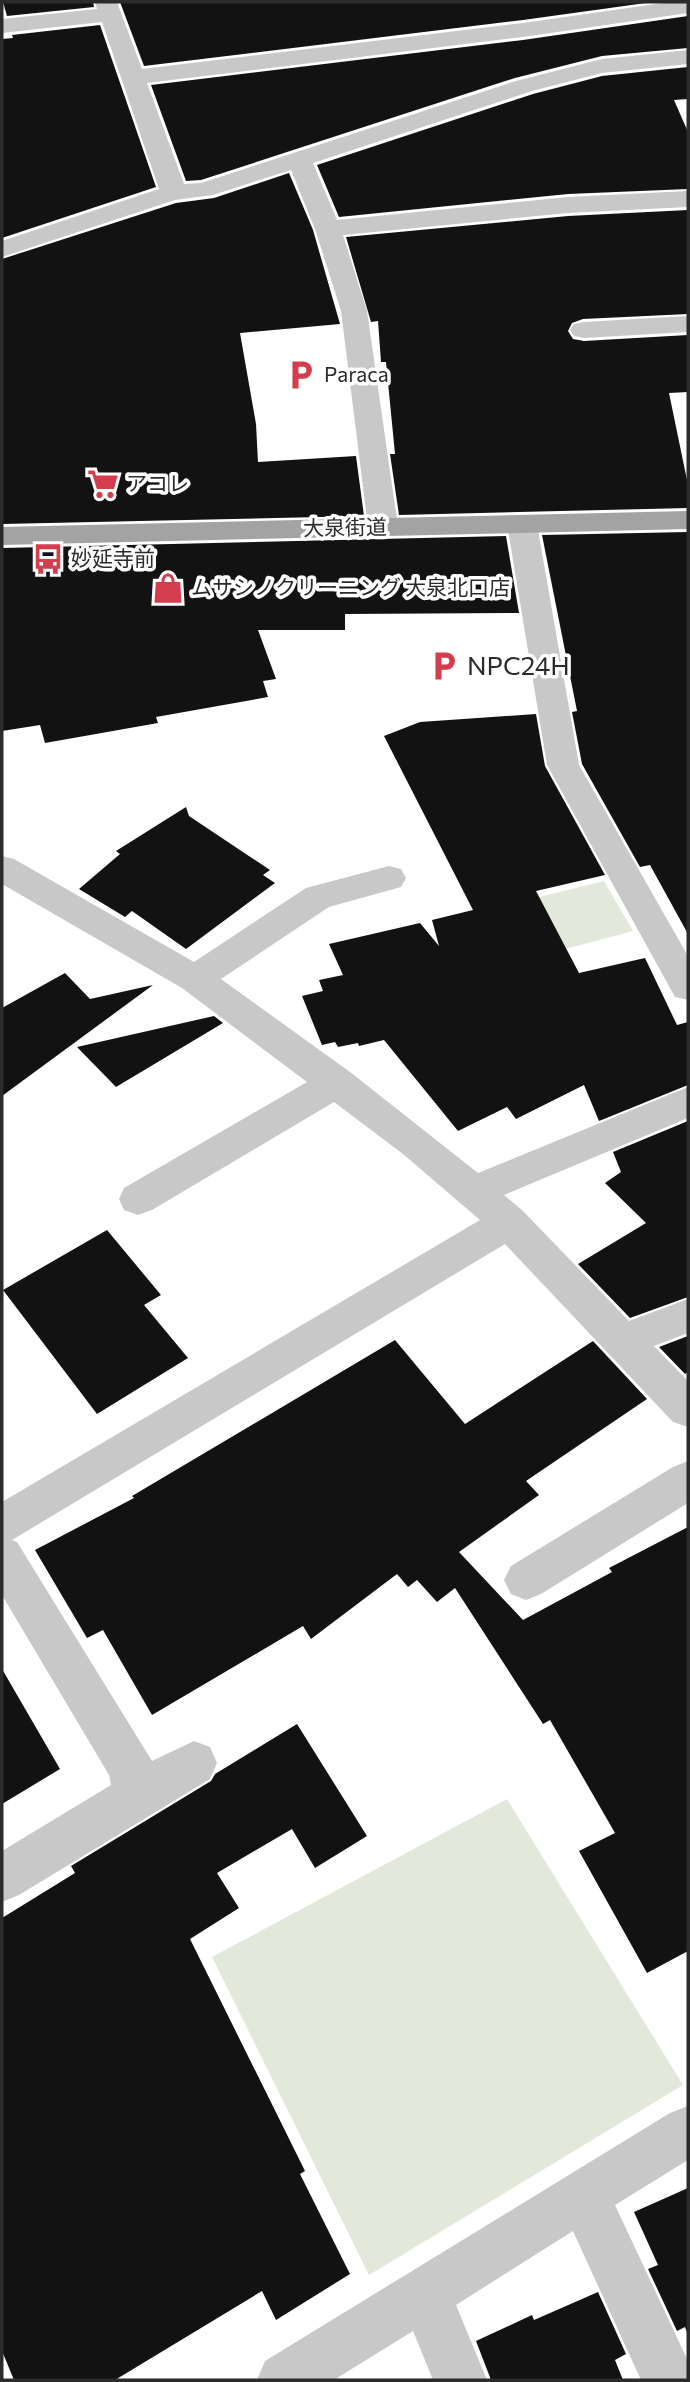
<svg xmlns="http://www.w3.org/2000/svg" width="690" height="2382" viewBox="0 0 690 2382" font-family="Commissioner,'Noto Sans JP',sans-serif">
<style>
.green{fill:#e2e8da}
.building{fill:#121212}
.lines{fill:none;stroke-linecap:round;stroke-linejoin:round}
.minor{fill:#c8c8c8;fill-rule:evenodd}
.major{fill:#a3a3a3;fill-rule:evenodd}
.labels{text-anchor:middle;stroke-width:7;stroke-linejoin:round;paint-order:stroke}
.far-poi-label{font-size:21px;fill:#2b2b2b;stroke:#fff;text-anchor:start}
.far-street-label{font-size:21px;fill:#2b2b2b;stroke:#fff}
.poi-label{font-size:26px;fill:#2b2b2b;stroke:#fff;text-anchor:start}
</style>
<rect width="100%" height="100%" fill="#fff"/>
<!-- green -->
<path class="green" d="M604,881L633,931L501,966L474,913Z
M507,1799L683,2085L369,2275L212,1957Z"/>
<!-- building -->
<path class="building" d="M3,2H93L94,7L7,16Z
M120,2H653L523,20L144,66Z
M688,16V48L602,56L515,78L201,180L186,181L151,85L523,40Z
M100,25L156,187L2,238V39L13,38L12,35Z
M688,67V99L674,100L688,132V189L568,194L339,217L317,165L533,94L602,76Z
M289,173L313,230L340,324L240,333L256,424L258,462L356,456L364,516L2,524V259L176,203L214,198Z
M688,210V314L583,319L572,323L568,331L573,339L584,341L688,335V392L669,393L688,485V508L399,515L390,454H395L386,362H381L378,321L371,322L346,237L568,216Z
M688,532V934L650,865L640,867L582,764L572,712L577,711L542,535Z
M506,536L519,613L345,614V630H258L276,679L263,681L268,697L156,717L158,723L45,743L40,725L2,731V548Z
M536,714L545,766L605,875L536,891L579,973L645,958L677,1025L688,1022V1085L599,1121L584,1085L516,1119L507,1107L458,1131L384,1040L359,1046L358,1043L338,1047L335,1042L322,1045L302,996L323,991L319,980L343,975L329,944L420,923L439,946L432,920L473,910L384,736L420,722Z
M186,807L189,816L270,870L263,875L275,883L186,949L132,911L125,917L79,889L120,854L116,851Z
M65,973L90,999L153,985L2,1096V1008Z
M214,1016L223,1023L116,1087L77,1047Z
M688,1121V1297L630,1318L578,1264L646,1223L605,1183L621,1172L613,1152Z
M107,1230L161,1295L144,1305L188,1358L97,1414L3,1290Z
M688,1336V1372L685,1374L659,1347Z
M395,1340L465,1424L593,1341L647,1399L526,1481L539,1495L459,1552L523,1620L612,1572L609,1568L688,1527V1951L647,1973L579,1851L615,1833L550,1720L543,1724L455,1588L437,1602L417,1580L408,1587L397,1574L311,1639L303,1626L152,1715L103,1630L87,1638L35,1550L134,1498L132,1496Z
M2,1669L60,1769L2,1804Z
M297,1724L367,1836L315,1868L292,1829L217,1873L239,1908L190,1939L305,2171L300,2174L350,2274L276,2320L262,2291L115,2380H14L2,2351V1918L75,1873L71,1866L211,1781L215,1774Z
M688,2188V2335L685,2327L677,2331L648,2269L658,2265L634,2212Z
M598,2292L626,2354L615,2360L623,2380H491L476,2341L532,2315L534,2320Z"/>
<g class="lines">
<!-- minor -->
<path class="minor" d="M95,2H117L142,69L523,23L670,2H688V13L523,37L147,83L184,184L201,183L516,81L602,59L688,50V64L602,73L532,91L313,163L337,220L568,197L688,191V207L568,213L343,235L367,311L398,527L393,534L383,536L373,534L368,527L341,311L315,229L291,170L213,195L175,200L2,257V241L159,189L102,22L2,33V19L97,9Z
M688,316V332L584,338L574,336L570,330L574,324L584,322Z
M522,515L532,517L537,524L579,765L688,956V1000L675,997L547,765L507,524L512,517Z
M2,856L14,859L194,962L306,888L389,866L401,869L406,878L401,887L329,907L221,979L350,1072L478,1173L688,1087V1118L504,1195L523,1211L629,1321L688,1299V1333L654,1346L688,1381V1427L673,1422L505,1244L12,1540L17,1542L152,1761L194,1741L210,1747L217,1763L210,1779L19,1895L2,1902V1851L111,1785L109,1775L2,1595V1502L480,1220L403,1154L334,1102L152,1210L138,1215L124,1210L119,1199L124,1188L307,1082L182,988L2,884Z
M688,1461V1503L541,1594L526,1600L511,1594L504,1580L511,1566L673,1467Z
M688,2106V2160L615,2205L688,2361V2380H641L573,2231L456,2305L487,2380H433L413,2331L334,2380H257L265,2361L670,2113Z"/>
<!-- major -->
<path class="major" d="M688,511V529L2,545V527Z"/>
</g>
<!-- icons -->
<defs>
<symbol id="parking-bare" viewBox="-9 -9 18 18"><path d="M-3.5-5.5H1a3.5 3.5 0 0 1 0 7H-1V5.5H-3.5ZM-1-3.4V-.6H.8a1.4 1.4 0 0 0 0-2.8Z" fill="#d33d4e" stroke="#fff" stroke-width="2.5" paint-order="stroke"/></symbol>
<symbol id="supermarket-bare" viewBox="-9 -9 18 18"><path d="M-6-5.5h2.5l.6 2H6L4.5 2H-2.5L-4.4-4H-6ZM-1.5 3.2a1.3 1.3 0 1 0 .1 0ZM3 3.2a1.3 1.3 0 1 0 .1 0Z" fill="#d33d4e" stroke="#fff" stroke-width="2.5" paint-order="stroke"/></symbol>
<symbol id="bus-bare" viewBox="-9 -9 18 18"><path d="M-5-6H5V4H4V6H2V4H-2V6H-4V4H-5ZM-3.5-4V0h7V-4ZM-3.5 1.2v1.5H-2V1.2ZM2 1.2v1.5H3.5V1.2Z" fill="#d33d4e" stroke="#fff" stroke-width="2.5" paint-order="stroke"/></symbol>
<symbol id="shop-bare" viewBox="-9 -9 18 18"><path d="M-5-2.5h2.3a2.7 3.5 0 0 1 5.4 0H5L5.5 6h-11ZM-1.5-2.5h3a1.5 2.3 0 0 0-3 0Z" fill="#d33d4e" stroke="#fff" stroke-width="2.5" paint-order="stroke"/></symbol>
</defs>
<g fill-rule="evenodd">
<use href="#parking-bare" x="279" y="353" width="44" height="44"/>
<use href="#supermarket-bare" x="81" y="462" width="44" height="44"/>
<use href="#bus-bare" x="26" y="537" width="44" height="44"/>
<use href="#shop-bare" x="146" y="566" width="44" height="44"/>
<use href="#parking-bare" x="422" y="644" width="44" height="44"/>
</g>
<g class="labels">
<!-- far-poi labels -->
<g class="far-poi-label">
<text x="324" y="382">Paraca</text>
<text x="126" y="491">アコレ</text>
<text x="71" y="566">妙延寺前</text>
<text x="191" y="595">ムサシノクリーニング 大泉北口店</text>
</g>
<!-- far-street labels -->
<g class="far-street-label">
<text transform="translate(345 528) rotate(-1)" y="7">大泉街道</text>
</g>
<!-- poi labels -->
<g class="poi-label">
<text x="467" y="675">NPC24H</text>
</g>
</g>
<!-- border -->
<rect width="690" height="2382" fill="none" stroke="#2b2b2b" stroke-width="7"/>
</svg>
